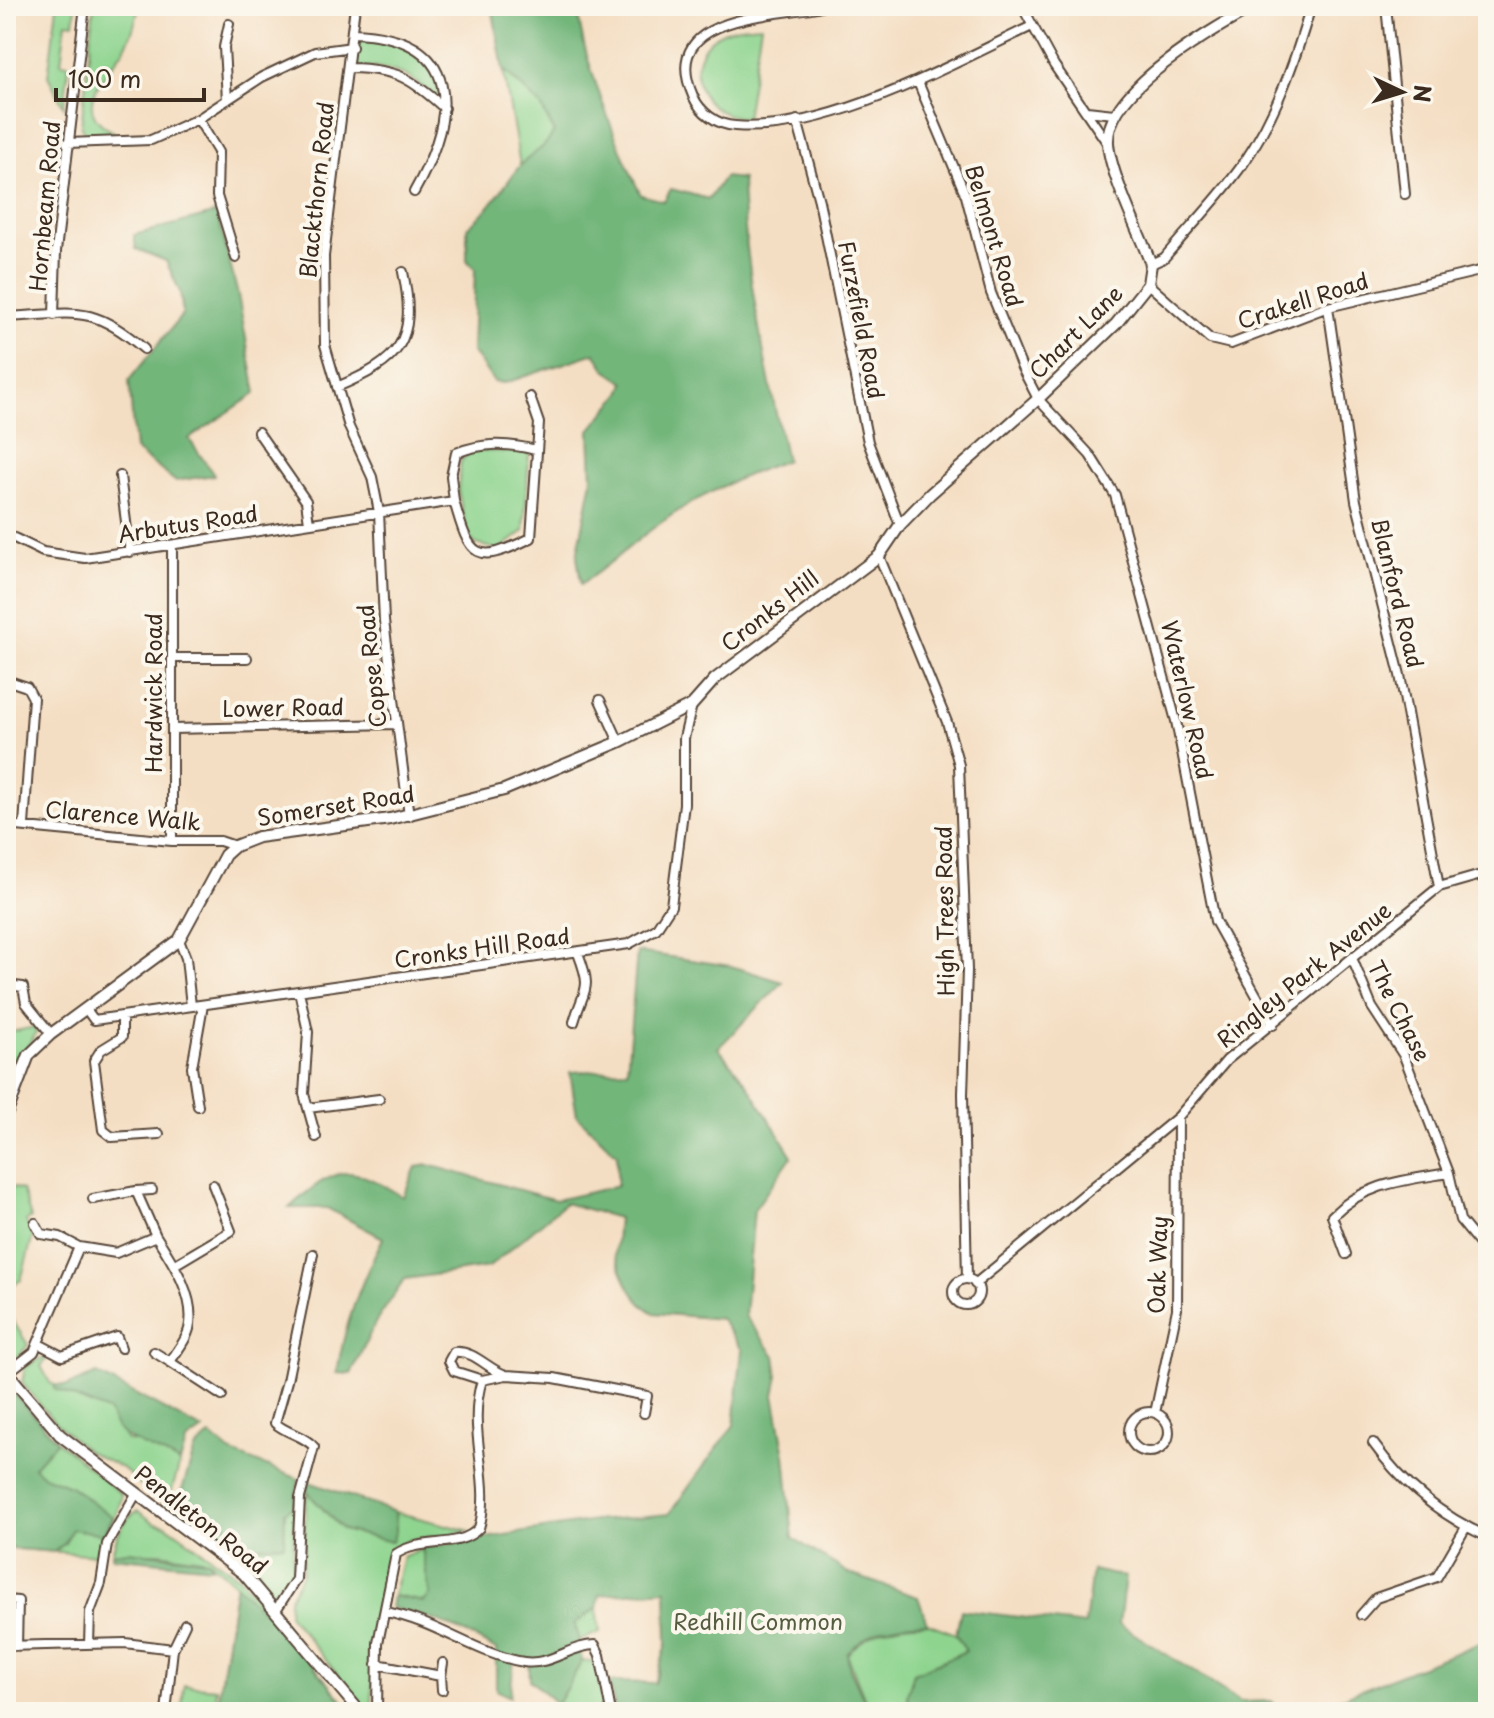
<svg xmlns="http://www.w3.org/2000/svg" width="1494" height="1718" viewBox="0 0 1494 1718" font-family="'Playpen Sans',sans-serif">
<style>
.green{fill:#8ed48f;stroke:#647f56;stroke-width:2}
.forest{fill:#72b67a;stroke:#56704c;stroke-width:2}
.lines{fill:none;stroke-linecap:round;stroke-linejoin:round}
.minor-casing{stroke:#574537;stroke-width:12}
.tertiary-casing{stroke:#574537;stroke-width:14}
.minor{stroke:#fff;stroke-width:8}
.tertiary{stroke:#fff;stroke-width:10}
.labels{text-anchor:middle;stroke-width:8;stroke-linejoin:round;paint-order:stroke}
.street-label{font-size:22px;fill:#3b2a1e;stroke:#fbf7ec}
.park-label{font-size:22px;fill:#545d40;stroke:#fbf7ec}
</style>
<rect width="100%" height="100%" fill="#fbf7ec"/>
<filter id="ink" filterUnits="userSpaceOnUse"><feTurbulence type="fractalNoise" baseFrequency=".0125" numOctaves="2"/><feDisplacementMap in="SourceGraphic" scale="16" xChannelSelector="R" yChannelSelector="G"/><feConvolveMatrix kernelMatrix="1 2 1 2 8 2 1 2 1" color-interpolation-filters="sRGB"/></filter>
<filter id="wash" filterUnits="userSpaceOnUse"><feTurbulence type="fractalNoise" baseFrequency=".006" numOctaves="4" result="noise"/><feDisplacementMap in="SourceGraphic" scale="32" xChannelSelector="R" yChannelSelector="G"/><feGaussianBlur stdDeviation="1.8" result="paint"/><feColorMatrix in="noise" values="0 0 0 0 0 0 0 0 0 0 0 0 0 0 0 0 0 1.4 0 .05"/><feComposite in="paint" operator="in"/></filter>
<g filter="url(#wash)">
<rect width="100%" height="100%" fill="#f4dec3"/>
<!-- green -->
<path class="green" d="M57,6H76L74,23L66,22L61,63L69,64L64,107L48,76Z
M94,6H139C136,21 132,36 124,49C107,76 67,109 114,132V137H88L81,127Z
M761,25L746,118C690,115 681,51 723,32C735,26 748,26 761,25Z
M357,37C412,45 429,44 442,104C413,76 398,66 357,67Z
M503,69L541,106L554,132L544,149L520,165Z
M472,450L529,453L524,531L499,550L476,544L468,537L458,490L461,461Z
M35,1027L36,1033L17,1064L6,1101V1033Z
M6,1185L22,1190L31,1218L26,1221L33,1236L21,1280L6,1289L11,1245Z
M6,1310L28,1345L18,1357L6,1355Z
M42,1358L46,1360L41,1366L50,1383L55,1385L54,1389L110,1412L127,1441L141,1442L180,1463L167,1507L122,1468L87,1451L53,1420L22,1383L25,1367Z
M6,1384L57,1441L121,1494C122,1514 102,1533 99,1555L6,1548Z
M307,1492L343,1530L391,1541L396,1530L395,1512L470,1531L409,1540L391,1552L373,1644L372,1711L368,1712L288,1614L289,1599L302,1574Z
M294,1506L293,1568L282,1594L276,1596L232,1554L185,1519C214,1517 231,1522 246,1547L284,1544L285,1511Z
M138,1511L155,1523L166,1525L240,1578L352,1712H216L236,1584L208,1560L160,1553H112C116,1538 124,1517 138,1511Z
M422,1548L430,1595L425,1602L393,1596L403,1557Z
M597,1608L600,1632L578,1641L575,1623Z
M927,1623L956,1634L966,1651L914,1673L907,1695L910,1712H870L847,1654C870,1629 894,1624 927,1623Z
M582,1661L595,1662L606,1712H569L557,1704Z
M184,1685L216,1688L213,1712L182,1710Z"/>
<!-- forest -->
<path class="forest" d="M492,6H580C572,35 625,164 641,195L664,201L671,189L709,199L724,177L742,179C744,268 767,372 786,460C742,476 697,496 659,524C632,543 609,566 581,584L577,556L592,480L590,430L621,393L625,383L606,370L595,353L505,383L494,382L472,351L475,269L467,260V228C491,208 500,192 518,168C530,153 542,153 554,132L541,106L503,69Z
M217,213L238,295L256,393L189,439L214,475L175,481L135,450L129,380L183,314L180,292L166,261L136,249L134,235Z
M637,952L731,966L783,982L718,1048L746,1082L792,1156L754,1210L745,1316L775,1356L778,1376L774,1395L785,1455L793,1538L850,1574L918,1597L927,1623C894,1624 870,1629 847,1654L850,1669L870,1712H616L609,1682L655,1683L667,1644L666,1590L600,1595L597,1608L575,1623L582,1661L557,1704L530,1680L529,1662L514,1660L510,1697L496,1690V1650C465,1631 427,1615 391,1608L393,1596L424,1602L430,1595L422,1548L595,1521L669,1514L734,1425L742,1350L721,1319L654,1313L641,1304L627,1284L615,1255L618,1218L565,1203L489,1267L405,1279L375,1323L351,1374L337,1373C344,1325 361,1282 383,1238L327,1208H289C338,1164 347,1163 403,1197L416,1167L429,1165L556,1200L617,1186V1154L577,1116L570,1072L627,1070Z
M97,1374L203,1430L186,1442L180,1463C153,1445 118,1445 109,1412L54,1389L55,1385L67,1386Z
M6,1384L57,1441L34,1467L44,1476L70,1486L113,1517L103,1534L72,1529L65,1543L54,1552L6,1548Z
M210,1435L230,1452L299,1479L294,1506L285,1512L284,1544L246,1547C220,1503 203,1533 175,1512L195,1449Z
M309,1482L395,1512L396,1530L392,1542L343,1530L307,1492Z
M128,1551L208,1560L212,1567L112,1557V1553Z
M1092,1570L1125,1577L1119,1624L1241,1702L1272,1701L1278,1712H910L907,1695L914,1673L966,1651L956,1634L961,1610L1085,1625Z
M236,1584L261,1609H266L352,1712H216Z
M1488,1640V1712H1334L1330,1702Z"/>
</g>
<g filter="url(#ink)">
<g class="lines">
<defs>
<path id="minor" d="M355,6L324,256L325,345L349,427L372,477L379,512L384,621L409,816
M821,6C775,17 657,13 693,96C700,112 717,125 735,126C827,134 950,65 1032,26
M1022,6L1054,65L1108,144
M1386,6L1405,194
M353,33C464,37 458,114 414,192
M350,68C396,69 410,77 444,108
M918,82L966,196L991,293L1022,368L1038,399L1090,455L1115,495L1176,721L1215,921L1273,1025
M227,100L224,47L229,24
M1087,111L1114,114
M198,119L218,152L217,196L236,258
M797,120L819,201L868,442L900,525
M67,143L151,140L198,119L262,77L315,52L352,47
M1151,264L1164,258C1190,227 1220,197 1243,164C1276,116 1295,61 1311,6
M1148,284L1210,339L1231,344L1328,307L1488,269
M1328,307L1356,501L1400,675L1439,887
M54,315L56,251L85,6
M6,317C73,314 90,302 144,349
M337,387C399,361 418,342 403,272
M258,432L306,501L309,523
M120,476L130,552
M454,501L451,476L456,453C483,442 508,443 536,450
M6,534L43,552L85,558L454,501C470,559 476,565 531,538L539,423L530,397
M172,545V841
M879,556L947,722L959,765L967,970L963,1094L967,1279
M172,658H247
M6,680L27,687L33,698L24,825
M600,700L619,742
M172,729L395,724
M6,825L172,841H220L235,846
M179,940L186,958L191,1006
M1352,958L1372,1007L1404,1056L1449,1173L1460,1220L1488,1254
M6,985L23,987L26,1003L51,1034
M299,991L308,1032L304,1094L316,1137
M86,1009L94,1020L629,944L656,929L671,906L684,804V738L692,705
M122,1016V1037L101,1050L94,1061L103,1130L112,1137L159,1134
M574,1022C584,987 593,992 578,953
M198,1106L192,1067L203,1005
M308,1108L379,1099
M136,1191L152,1190
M93,1199L136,1191L156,1236
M35,1223L41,1234L60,1237L79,1247
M1346,1254L1332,1216C1364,1183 1406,1180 1449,1173
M174,1265L231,1231L213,1185
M953 1292a13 13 0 1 1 26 0a13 13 0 1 1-26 0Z
M975,1284L1178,1117L1227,1060L1439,887L1488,873
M39,1344L62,1356L117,1337L121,1348
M154,1352L170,1362
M7,1373L34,1352L79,1247L116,1253L156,1236C172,1261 197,1298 189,1329C186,1341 176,1352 170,1362L222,1396
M506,1375C488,1370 475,1350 454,1352L449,1361L454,1371L482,1380L506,1375L554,1378L647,1396L644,1413
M1129 1432a20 20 0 1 1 40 0a20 20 0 1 1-40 0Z
M1155,1413L1177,1309L1178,1117
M1373,1443C1403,1485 1441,1516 1488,1537
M6,1600L18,1601L17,1646
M276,1610L296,1579L300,1498L314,1447C304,1435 287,1434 275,1423L287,1381L313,1254
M385,1612C435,1620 477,1655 524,1662C550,1666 571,1645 595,1645L600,1655L611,1712
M1361,1615L1376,1598L1437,1577L1466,1527
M89,1644L90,1612L101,1583L107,1544L136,1494
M6,1646L125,1643L173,1649L166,1712
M173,1649L185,1624
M377,1664L441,1676L443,1663
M441,1676L442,1690
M377,1712L378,1643L396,1554C421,1537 459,1550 479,1528C493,1482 466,1430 482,1380"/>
<path id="tertiary" d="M6,1115L29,1055L51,1034L179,940L225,855L235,846L258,837L390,819L504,790L619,742L692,705L715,679L879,556L900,525L930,494L1038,399L1116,324L1148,284L1151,264C1140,234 1110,174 1108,143C1105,90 1213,29 1255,6
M6,1371L60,1435L244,1574L360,1712"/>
</defs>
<!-- minor casing -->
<use href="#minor" class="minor-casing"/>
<!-- tertiary casing -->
<use href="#tertiary" class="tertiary-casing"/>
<!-- minor -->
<use href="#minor" class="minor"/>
<!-- tertiary -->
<use href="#tertiary" class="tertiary"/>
</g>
</g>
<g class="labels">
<!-- street labels -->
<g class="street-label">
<text transform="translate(317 190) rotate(-84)" y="8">Blackthorn Road</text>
<text transform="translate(45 206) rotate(-85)" y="8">Hornbeam Road</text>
<text transform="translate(994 236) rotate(73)" y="8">Belmont Road</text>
<text transform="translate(1303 301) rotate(-18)" y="8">Crakell Road</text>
<text transform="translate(861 320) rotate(79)" y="8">Furzefield Road</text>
<text transform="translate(1076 332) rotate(-45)" y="8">Chart Lane</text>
<text transform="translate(188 524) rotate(-9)" y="8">Arbutus Road</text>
<text transform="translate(1397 593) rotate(76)" y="8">Blanford Road</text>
<text transform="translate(770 611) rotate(-38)" y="8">Cronks Hill</text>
<text transform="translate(372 666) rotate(-96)" y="8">Copse Road</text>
<text transform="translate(154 693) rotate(-90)" y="8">Hardwick Road</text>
<text transform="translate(1187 700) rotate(77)" y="8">Waterlow Road</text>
<text transform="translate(283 708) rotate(-1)" y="8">Lower Road</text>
<text transform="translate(336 806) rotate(-9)" y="8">Somerset Road</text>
<text transform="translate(123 816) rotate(5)" y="8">Clarence Walk</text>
<text transform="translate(945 911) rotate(-91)" y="8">High Trees Road</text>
<text transform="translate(482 948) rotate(-8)" y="8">Cronks Hill Road</text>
<text transform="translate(1304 975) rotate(-39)" y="8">Ringley Park Avenue</text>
<text transform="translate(1399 1011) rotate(63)" y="8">The Chase</text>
<text transform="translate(1158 1265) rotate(-88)" y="8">Oak Way</text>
<text transform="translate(201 1520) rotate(38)" y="8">Pendleton Road</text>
</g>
<!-- park labels -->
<g class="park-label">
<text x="758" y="1630">Redhill Common</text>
</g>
</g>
<!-- margin -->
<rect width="1494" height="1718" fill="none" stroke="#fbf7ec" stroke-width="32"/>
<!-- north arrow -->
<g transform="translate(1402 92) rotate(94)" stroke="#fbf7ec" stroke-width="6" paint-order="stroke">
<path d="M0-6L14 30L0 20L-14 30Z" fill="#3b2a1e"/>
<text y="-12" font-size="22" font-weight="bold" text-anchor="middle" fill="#3b2a1e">N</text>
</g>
<!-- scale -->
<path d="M56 88v12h148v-12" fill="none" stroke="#3b2a1e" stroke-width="4"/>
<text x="68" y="88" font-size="24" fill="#3b2a1e" stroke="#fbf7ec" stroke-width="6" paint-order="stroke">100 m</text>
</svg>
